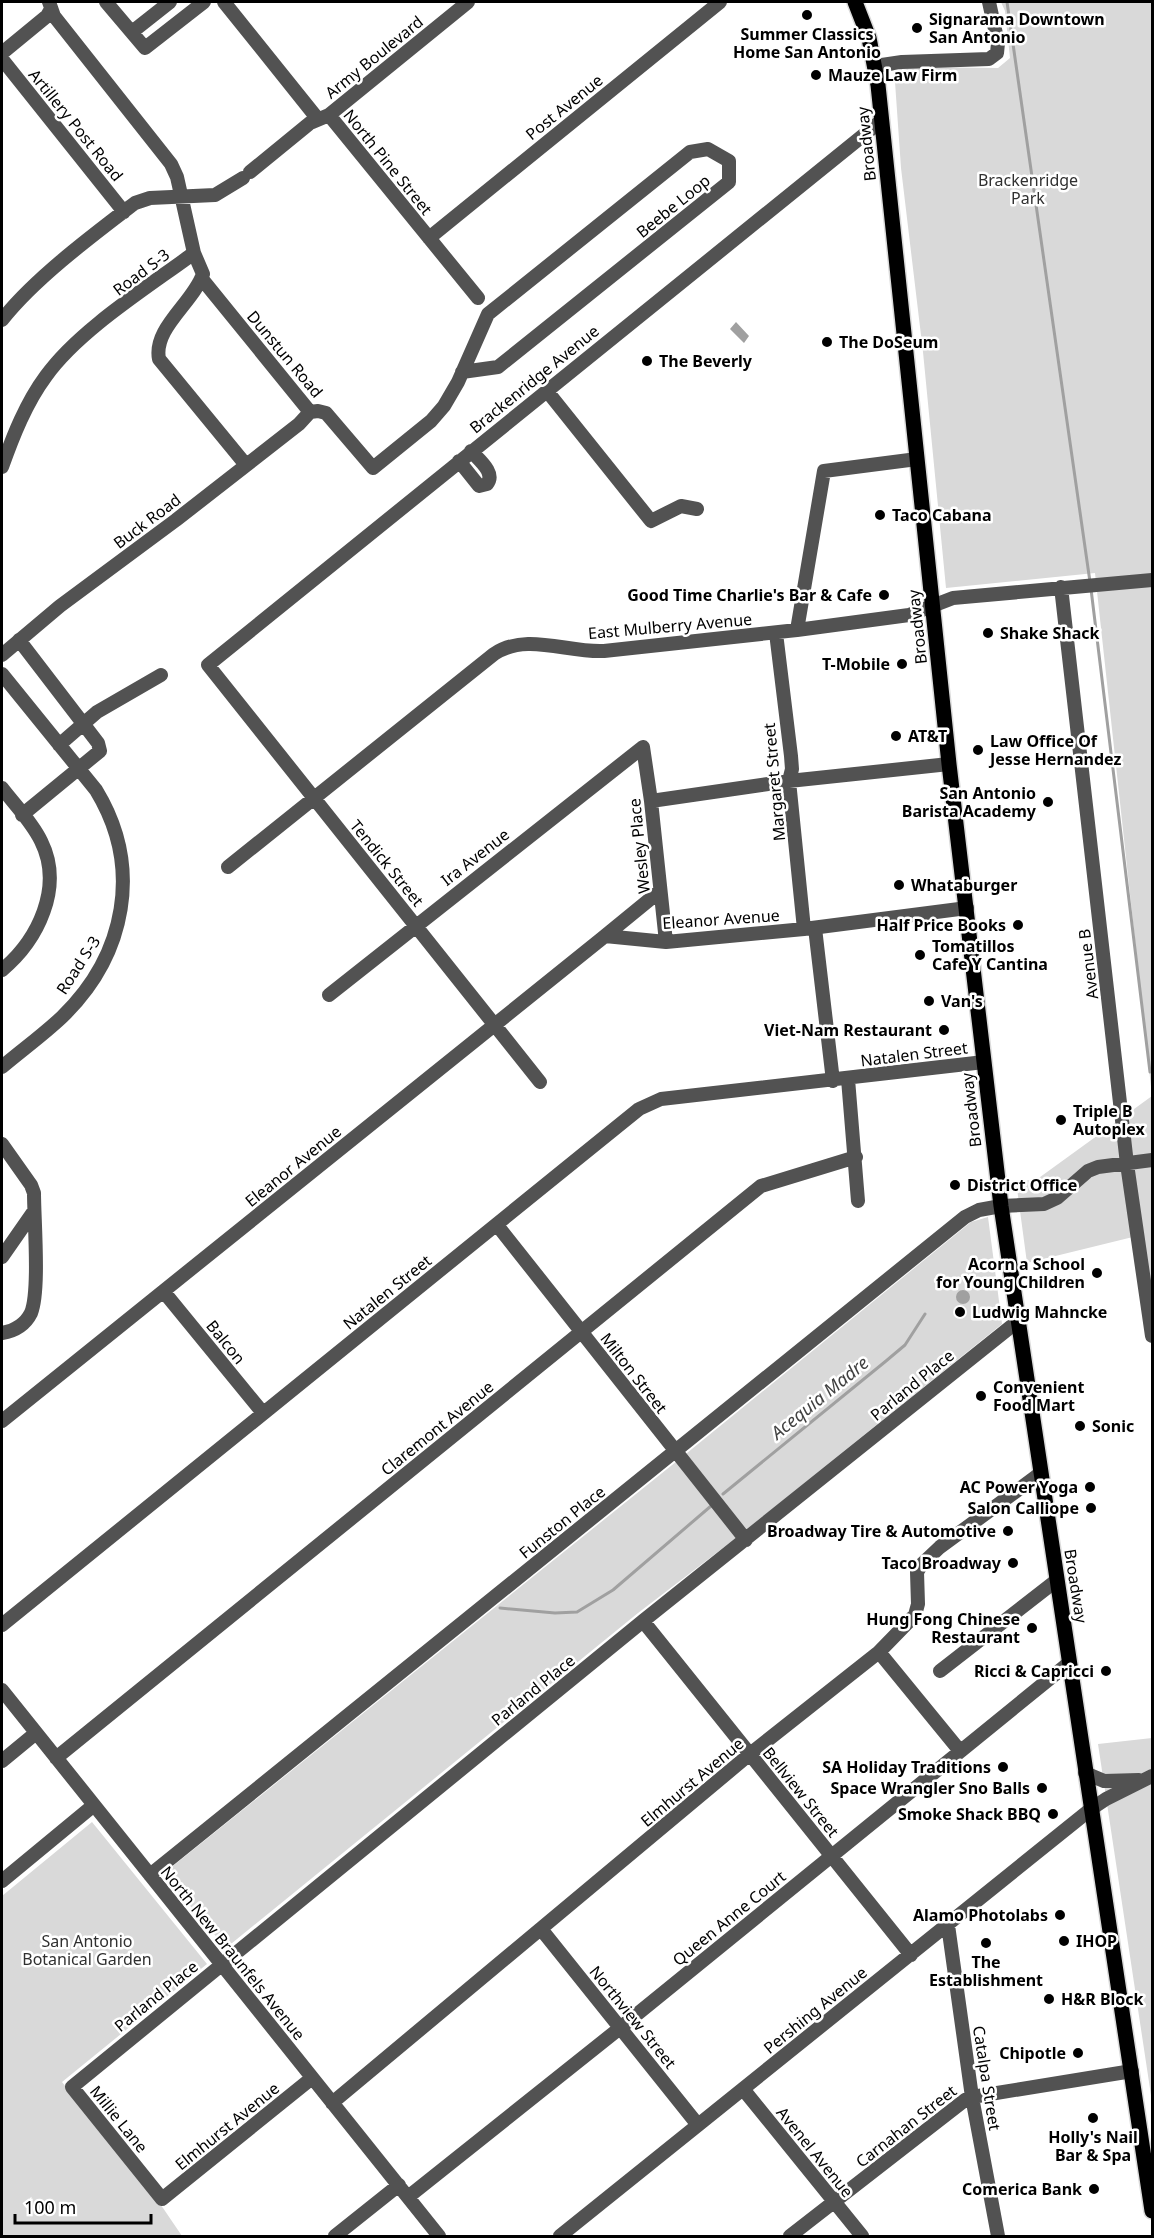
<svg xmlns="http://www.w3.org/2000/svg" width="1154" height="2238" viewBox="0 0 1154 2238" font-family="'Noto Sans',sans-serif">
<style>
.green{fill:#d9d9d9}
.water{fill:#a0a0a0}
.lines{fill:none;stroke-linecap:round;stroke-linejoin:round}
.stream{stroke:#a0a0a0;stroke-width:3}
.major-casing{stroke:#dbdbdb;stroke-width:18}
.minor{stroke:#525252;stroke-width:14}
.major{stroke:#000;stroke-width:15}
.poi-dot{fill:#000;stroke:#fff;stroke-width:2}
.labels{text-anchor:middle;stroke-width:5;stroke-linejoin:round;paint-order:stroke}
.poi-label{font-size:16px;font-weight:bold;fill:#000;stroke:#fff;text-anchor:start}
.street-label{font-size:16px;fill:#000;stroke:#fff}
.park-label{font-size:16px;fill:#303030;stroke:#fff}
.water-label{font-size:18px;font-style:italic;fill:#414141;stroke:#fff}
</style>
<rect width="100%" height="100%" fill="#fff"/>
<!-- green -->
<path class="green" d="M1001,2H1152V1306L1141,1235L1027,1263L1016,1181L1036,1180L1152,1096L1095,573L946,588L923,352L901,168L895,82L898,72L910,67L998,68L1010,58L1005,11Z
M988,1217L1002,1324L732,1541L638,1613L226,1948L163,1874L687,1453L971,1222Z
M1152,1738V2102L1098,1744Z
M92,1822L207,1964L62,2082L163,2208L182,2236H2V1896Z"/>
<!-- water -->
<path class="water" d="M736,322L749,336L744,343L730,329Z
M956 1297a7 7 0 1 1 14 0a7 7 0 1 1-14 0Z"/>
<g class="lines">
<!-- stream -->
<path class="stream" d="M1007,2L1090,582
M1091,589L1150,1072
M723,1494L886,1361L905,1345L925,1314
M500,1608L555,1613L577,1612L613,1590L711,1506"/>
<defs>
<path id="major" d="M855,2L869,38L878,85L949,764L1001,1206L1152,2211"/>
</defs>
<!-- major casing -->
<use href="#major" class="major-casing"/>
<!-- minor -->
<path class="minor" d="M106,2L145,48L204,2
M224,2L317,118
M132,32L170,2
M2,53L47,16L51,9
M2,59L124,212
M875,66L902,62L989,59L997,53L998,43L989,2
M329,115L478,298
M250,172L310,123L329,115L468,2
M429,238L720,2
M194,253L203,274C193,303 153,328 159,359L246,465
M202,279L310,412
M2,320C34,279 93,235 135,203L150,198L215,195L243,178
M547,391L651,521L681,506L697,509
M310,412L318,411L326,413L373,468L431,421L444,406L458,382L488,314L690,152L708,149L729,161V182L498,367L462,372
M459,461L479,486L487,484C496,473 479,460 471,451
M2,467C13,436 26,403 46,376C79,330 148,287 194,253L177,177L171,164L54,16L49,2
M1061,587L1127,1164L1152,1336
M797,630L824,471L917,459
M776,633L791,756L792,769L789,781L804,929
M19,640L98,743L100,751L22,815
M2,655L60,606L176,520L299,424L310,412
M2,674L96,790C143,867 126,955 62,1017C43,1035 22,1050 2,1067
M59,745L97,712L161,675
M2,788C15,805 32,822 41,841C64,887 38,940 2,970
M651,801L789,781L949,764
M228,867L494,654C527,632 567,653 604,651L797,630L909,615L953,598L1152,580
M815,928L833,1081
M605,936L660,891
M329,995L643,747L651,801L666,942
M848,1079L858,1201
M540,1082L208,665L881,121
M2,1144L31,1185L34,1193C34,1220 40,1291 31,1313C25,1325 14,1331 2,1333
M497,1225L746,1540
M2,1257L34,1211
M164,1292L263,1413
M2,1421L605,936L666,942L804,929L967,908
M643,1621L911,1955
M2,1625L639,1109L661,1099L984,1062
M879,1652L960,1751
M940,1671L1057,1580
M2,1690L439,2236
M56,1758L761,1186L856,1157
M2,1761L36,1733
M1085,1773L1104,1781L1139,1780
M150,1875L965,1217L979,1210L1001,1206L1044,1204L1057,1198L1088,1171L1098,1167L1152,1160
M2,1881L94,1805
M948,1925L972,2097L998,2236
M541,1929L698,2125
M312,2078L162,2199L72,2087L643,1621L1018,1321
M743,2089L862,2236
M332,2103L750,1754L879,1652L915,1615L918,1604L917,1572L922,1564L940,1547L1041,1473
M408,2197L620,2028L1069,1663
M335,2236L399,2185
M560,2236L1091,1809L1106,1799L1152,1776
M790,2236L965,2100L972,2097L1132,2071"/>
<!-- major -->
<use href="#major" class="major"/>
</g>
<!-- markers -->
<g class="poi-dot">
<circle cx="807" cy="15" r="6"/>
<circle cx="917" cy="28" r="6"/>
<circle cx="816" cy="75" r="6"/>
<circle cx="827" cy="342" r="6"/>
<circle cx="647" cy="361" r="6"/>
<circle cx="880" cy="515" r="6"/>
<circle cx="884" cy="595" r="6"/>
<circle cx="988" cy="633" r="6"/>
<circle cx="902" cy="664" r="6"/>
<circle cx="896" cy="736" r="6"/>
<circle cx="978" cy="750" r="6"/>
<circle cx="1048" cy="802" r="6"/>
<circle cx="899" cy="885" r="6"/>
<circle cx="1018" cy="925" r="6"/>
<circle cx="920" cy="955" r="6"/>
<circle cx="929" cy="1001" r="6"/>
<circle cx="944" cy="1030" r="6"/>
<circle cx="1061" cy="1120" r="6"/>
<circle cx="955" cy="1185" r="6"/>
<circle cx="1097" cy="1273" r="6"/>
<circle cx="960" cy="1312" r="6"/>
<circle cx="981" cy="1396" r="6"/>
<circle cx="1080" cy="1426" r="6"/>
<circle cx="1090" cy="1487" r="6"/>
<circle cx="1091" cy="1508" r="6"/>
<circle cx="1008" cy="1531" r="6"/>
<circle cx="1013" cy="1563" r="6"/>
<circle cx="1032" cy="1628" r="6"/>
<circle cx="1106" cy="1671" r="6"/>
<circle cx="1003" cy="1767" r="6"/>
<circle cx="1042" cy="1788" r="6"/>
<circle cx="1053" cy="1814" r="6"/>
<circle cx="1060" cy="1915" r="6"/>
<circle cx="1064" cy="1941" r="6"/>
<circle cx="986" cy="1943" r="6"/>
<circle cx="1049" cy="1999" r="6"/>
<circle cx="1078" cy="2053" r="6"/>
<circle cx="1093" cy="2118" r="6"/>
<circle cx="1094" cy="2189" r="6"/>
</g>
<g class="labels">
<!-- poi labels -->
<g class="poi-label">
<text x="929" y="25">Signarama Downtown<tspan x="929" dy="18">San Antonio</tspan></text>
<text x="807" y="40" text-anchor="middle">Summer Classics<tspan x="807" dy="18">Home San Antonio</tspan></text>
<text x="828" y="81">Mauze Law Firm</text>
<text x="839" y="348">The DoSeum</text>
<text x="659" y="367">The Beverly</text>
<text x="892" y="521">Taco Cabana</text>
<text x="872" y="601" text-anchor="end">Good Time Charlie's Bar &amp; Cafe</text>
<text x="1000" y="639">Shake Shack</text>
<text x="890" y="670" text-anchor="end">T-Mobile</text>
<text x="908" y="742">AT&amp;T</text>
<text x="990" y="747">Law Office Of<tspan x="990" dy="18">Jesse Hernandez</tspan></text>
<text x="1036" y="799" text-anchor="end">San Antonio<tspan x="1036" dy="18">Barista Academy</tspan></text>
<text x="911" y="891">Whataburger</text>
<text x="1006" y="931" text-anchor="end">Half Price Books</text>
<text x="932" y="952">Tomatillos<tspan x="932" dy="18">Cafe Y Cantina</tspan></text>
<text x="941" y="1007">Van's</text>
<text x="932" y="1036" text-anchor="end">Viet-Nam Restaurant</text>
<text x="1073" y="1117">Triple B<tspan x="1073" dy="18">Autoplex</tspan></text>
<text x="967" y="1191">District Office</text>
<text x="1085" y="1270" text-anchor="end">Acorn a School<tspan x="1085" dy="18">for Young Children</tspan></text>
<text x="972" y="1318">Ludwig Mahncke</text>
<text x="993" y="1393">Convenient<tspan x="993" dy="18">Food Mart</tspan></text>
<text x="1092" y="1432">Sonic</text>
<text x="1078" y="1493" text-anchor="end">AC Power Yoga</text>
<text x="1079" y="1514" text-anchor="end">Salon Calliope</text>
<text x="996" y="1537" text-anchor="end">Broadway Tire &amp; Automotive</text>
<text x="1001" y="1569" text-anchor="end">Taco Broadway</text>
<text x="1020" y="1625" text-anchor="end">Hung Fong Chinese<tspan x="1020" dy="18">Restaurant</tspan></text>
<text x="1094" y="1677" text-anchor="end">Ricci &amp; Capricci</text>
<text x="991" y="1773" text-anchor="end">SA Holiday Traditions</text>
<text x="1030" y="1794" text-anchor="end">Space Wrangler Sno Balls</text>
<text x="1041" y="1820" text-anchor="end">Smoke Shack BBQ</text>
<text x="1048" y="1921" text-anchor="end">Alamo Photolabs</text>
<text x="1076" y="1947">IHOP</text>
<text x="986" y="1968" text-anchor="middle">The<tspan x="986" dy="18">Establishment</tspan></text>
<text x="1061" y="2005">H&amp;R Block</text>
<text x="1066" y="2059" text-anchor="end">Chipotle</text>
<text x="1093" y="2143" text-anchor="middle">Holly's Nail<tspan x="1093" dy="18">Bar &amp; Spa</tspan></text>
<text x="1082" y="2195" text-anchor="end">Comerica Bank</text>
</g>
<!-- street labels -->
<g class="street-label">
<text transform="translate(374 57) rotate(-39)" y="6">Army Boulevard</text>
<text transform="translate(564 107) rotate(-39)" y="6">Post Avenue</text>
<text transform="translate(76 125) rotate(51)" y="6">Artillery Post Road</text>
<text transform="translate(866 144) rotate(-96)" y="6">Broadway</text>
<text transform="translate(388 162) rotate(51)" y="6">North Pine Street</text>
<text transform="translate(673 206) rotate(-39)" y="6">Beebe Loop</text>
<text transform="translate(141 272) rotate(-37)" y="6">Road S-3</text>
<text transform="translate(285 354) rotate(50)" y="6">Dunstun Road</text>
<text transform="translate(534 379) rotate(-39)" y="6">Brackenridge Avenue</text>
<text transform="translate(147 521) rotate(-37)" y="6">Buck Road</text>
<text transform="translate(670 626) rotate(-5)" y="6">East Mulberry Avenue</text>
<text transform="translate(917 627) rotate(-96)" y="6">Broadway</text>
<text transform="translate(774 782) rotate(-95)" y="6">Margaret Street</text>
<text transform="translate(639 846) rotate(-96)" y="6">Wesley Place</text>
<text transform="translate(475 857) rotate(-38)" y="6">Ira Avenue</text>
<text transform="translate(387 863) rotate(51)" y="6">Tendick Street</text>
<text transform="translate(721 919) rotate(-4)" y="6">Eleanor Avenue</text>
<text transform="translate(1088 964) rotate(-97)" y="6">Avenue B</text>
<text transform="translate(78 965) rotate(-57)" y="6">Road S-3</text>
<text transform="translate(914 1054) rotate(-7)" y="6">Natalen Street</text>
<text transform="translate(971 1110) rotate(-97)" y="6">Broadway</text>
<text transform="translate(293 1166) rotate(-39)" y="6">Eleanor Avenue</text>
<text transform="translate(387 1292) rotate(-39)" y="6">Natalen Street</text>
<text transform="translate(226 1342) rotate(51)" y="6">Balcon</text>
<text transform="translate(634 1373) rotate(52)" y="6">Milton Street</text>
<text transform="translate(912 1385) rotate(-39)" y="6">Parland Place</text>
<text transform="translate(437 1428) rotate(-39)" y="6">Claremont Avenue</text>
<text transform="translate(562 1522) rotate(-39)" y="6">Funston Place</text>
<text transform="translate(1076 1586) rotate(81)" y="6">Broadway</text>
<text transform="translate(533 1690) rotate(-39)" y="6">Parland Place</text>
<text transform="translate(692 1782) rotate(-40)" y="6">Elmhurst Avenue</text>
<text transform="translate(801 1792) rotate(51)" y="6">Bellview Street</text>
<text transform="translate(729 1918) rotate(-39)" y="6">Queen Anne Court</text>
<text transform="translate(233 1953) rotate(51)" y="6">North New Braunfels Avenue</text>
<text transform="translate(156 1996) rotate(-39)" y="6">Parland Place</text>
<text transform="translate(815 2010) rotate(-39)" y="6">Pershing Avenue</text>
<text transform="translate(633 2017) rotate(51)" y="6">Northview Street</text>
<text transform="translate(987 2078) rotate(81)" y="6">Catalpa Street</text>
<text transform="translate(119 2119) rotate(51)" y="6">Millie Lane</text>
<text transform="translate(227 2126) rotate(-39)" y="6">Elmhurst Avenue</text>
<text transform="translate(906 2126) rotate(-38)" y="6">Carnahan Street</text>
<text transform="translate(815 2152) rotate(51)" y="6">Avenel Avenue</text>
</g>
<!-- park labels -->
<g class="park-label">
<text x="1028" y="186">Brackenridge<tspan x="1028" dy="18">Park</tspan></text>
<text x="87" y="1947">San Antonio<tspan x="87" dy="18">Botanical Garden</tspan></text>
</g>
<!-- water labels -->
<g class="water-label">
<text transform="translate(820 1398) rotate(-39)" y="6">Acequia Madre</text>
</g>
</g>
<!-- border -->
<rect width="1154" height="2238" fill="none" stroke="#000000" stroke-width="6"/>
<!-- scale -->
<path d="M15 2214v9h136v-9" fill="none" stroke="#000000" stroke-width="3"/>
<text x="24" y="2214" font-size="18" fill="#000000" stroke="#ffffff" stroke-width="4.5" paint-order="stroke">100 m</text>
</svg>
